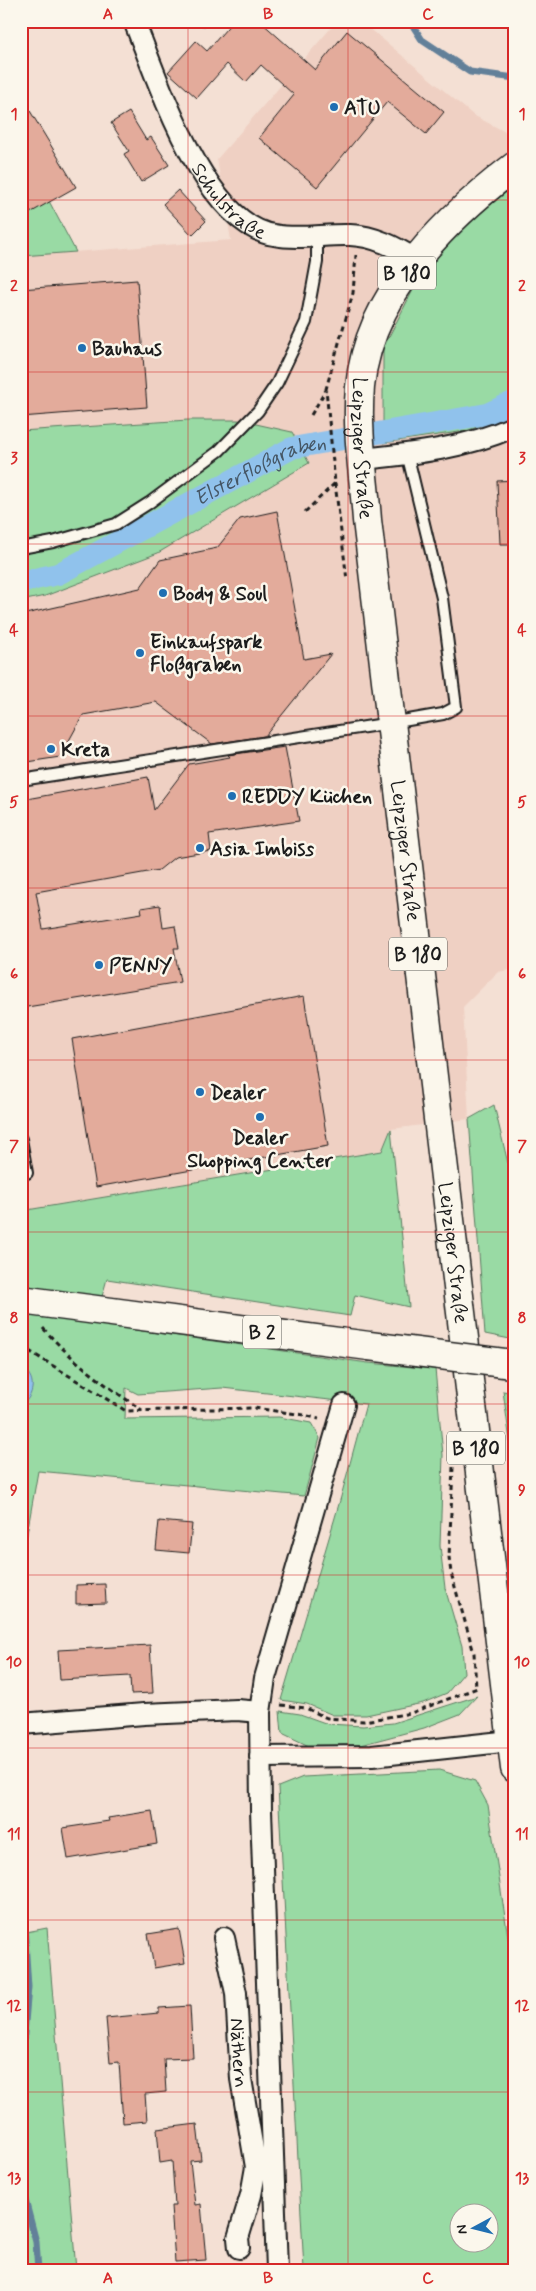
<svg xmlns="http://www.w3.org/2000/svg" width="536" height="2291" viewBox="0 0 536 2291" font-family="Mynerve,sans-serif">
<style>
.built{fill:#efd0c3}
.green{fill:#99daa4;stroke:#5a7b60;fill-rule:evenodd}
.water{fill:#90c2ec;stroke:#628099}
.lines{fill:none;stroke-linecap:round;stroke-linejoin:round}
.stream{stroke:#628099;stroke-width:7}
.canal{stroke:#90c2ec;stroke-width:22}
.building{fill:#e3ab9b;stroke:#1c1c1c}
.lane-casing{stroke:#1c1c1c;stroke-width:14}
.street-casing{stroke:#1c1c1c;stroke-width:24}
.primary-casing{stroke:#1c1c1c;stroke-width:31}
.path{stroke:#1c1c1c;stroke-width:3;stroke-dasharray:5 4;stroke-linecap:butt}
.lane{stroke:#fbf7ec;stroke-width:10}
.street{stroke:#fbf7ec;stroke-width:20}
.primary{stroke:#fbf7ec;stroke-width:28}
.primary-bridge-casing{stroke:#1c1c1c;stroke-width:31;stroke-linecap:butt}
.primary-bridge{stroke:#fbf7ec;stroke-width:28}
.grid{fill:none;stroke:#d62828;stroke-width:1;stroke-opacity:0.55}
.poi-dot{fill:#1f6fb2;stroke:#fbf7ec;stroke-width:2}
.labels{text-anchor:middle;stroke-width:5;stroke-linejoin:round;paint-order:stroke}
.shield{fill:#fbf7ec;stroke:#5f5e5a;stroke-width:1}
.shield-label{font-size:19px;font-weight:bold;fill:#1c1c1c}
.poi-label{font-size:20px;font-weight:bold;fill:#1c1c1c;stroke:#fbf7ec;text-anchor:start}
.street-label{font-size:20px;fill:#1c1c1c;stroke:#fbf7ec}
.water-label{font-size:21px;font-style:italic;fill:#455665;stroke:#fbf7ec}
.neatline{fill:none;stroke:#d62828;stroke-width:2}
.grid-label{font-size:16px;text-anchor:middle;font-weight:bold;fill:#d62828}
</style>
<rect width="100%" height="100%" fill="#f4e0d4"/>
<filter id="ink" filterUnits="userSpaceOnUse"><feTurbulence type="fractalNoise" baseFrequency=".02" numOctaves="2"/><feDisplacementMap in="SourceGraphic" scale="10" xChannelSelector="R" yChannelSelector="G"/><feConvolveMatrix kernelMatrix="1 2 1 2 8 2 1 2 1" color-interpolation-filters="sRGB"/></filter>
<g filter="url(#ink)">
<!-- built -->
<path class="built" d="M337,21H361L473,115L515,137V185L506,191L413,290L383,348L382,409L383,442L510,417L515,414V969L498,972L463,1007L469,1119L391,1129L382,1151L21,1211V601L45,596L158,553L309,463L188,420L21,431V256L231,240L217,159Z"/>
<!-- green -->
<path class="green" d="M515,185V414L466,431L383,443V348L413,290L456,233Z
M41,186L76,252L21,256V197Z
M188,420H238L292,432L309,463L158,553L45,596L21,601V431Z
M494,1105L512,1180H515V1340L485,1334L469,1119Z
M391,1129L409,1307L355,1295L350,1316L107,1279L94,1324L368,1363L435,1369L443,1455L440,1546L445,1588L462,1646L464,1673L447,1693L423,1703L366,1715H333L307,1704L281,1700L339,1504L366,1404L222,1388L138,1394L126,1388L125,1419L279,1417L311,1423L320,1438L304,1496L38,1471L21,1568V1211L382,1151Z
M503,1391L515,1393V1477Z
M477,1696L460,1714L424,1728L360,1745L309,1746L282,1733L280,1711L300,1714L328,1724L363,1726L393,1723Z
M439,1770L475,1781L488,1805L515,1983V2270H304L278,1787L303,1777ZM458,2214H488V2244H458Z
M47,1928L76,2270H21V1933Z"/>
<!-- water -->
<path class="water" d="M21,1367C37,1377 35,1395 21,1406Z"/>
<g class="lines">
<!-- stream -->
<path class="stream" d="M192,21L205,23L208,21
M410,21L422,40L470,72L515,78
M21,1880L28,1987L21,2069
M21,2185L36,2242L38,2270"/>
<!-- canal -->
<path class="canal" id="s1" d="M21,582L58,574L292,448L487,414L515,401"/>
</g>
<!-- building -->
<path class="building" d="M233,21H260L315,70L347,31L444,112L426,134L387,102L317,187L259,138L294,95L261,65L246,82L227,64L197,98L168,72L196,41L207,51Z
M21,96L76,187L21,218Z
M129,112L146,140L151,137L169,165L141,182L124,154L129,151L111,123Z
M178,190L206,221L192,235L163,204Z
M137,280L147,407L21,417V289Z
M515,480V544H500L497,481Z
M277,511L304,659L331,654L265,736L212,744L156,702L83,715L60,757L21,763V615L140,588L160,560L217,548L240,519Z
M285,747L299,821L209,834L211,851L175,857L159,870L36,892L43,929L142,913L141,908L160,905L163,928L175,926L179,948H174L180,982L21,1008V800L148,777L154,810L189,764L230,757L228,755Z
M304,996L328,1146L96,1187L72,1039Z
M159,1521L192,1524L189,1553L156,1550Z
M105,1584L106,1603L76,1604V1585Z
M150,1645L153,1693L131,1694L130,1676L60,1680L58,1650Z
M152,1811L157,1844L68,1859L63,1828L109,1821L108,1818Z
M179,1929L185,1963L154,1968L148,1934Z
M190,2006L193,2058L164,2059L166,2092L145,2094L147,2121L123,2123L119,2062L110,2063L106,2018L159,2013V2008Z
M197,2124L201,2160L190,2161L195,2205L201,2204L206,2260L175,2262L171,2206H175L172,2161L160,2163L157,2129Z"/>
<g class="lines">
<defs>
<path id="lane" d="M21,548L53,542L116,524L149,503L219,451L258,411L277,383L306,322L317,262V236
M21,780L391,723L443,714L456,707L442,598L407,453
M21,1139L27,1173"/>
<g id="street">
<path id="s2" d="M134,21C158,80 204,224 274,235C299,240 325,234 350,235C375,236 396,247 416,260"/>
<path d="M362,459C413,454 468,448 515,426"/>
<path d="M21,1724L144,1714L237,1710L260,1712"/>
<path d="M260,1757L372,1756L511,1741"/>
<path id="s3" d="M224,1938L236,1993L241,2079L256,2167L273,2168"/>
<path d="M239,2248L238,2238L251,2195L256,2167"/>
<path d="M277,2270L261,1810L260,1712L265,1678L344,1405"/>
</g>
<g id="primary">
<path id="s4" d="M515,166C445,219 368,295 360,387C356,431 364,477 367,520L515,1768"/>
<path d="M21,1300L369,1346"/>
</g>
</defs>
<!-- lane casing -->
<use href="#lane" class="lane-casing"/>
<!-- street casing -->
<use href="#street" class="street-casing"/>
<!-- primary casing -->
<use href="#primary" class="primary-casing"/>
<!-- path -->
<path class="path" d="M311,415L326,390
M335,483L347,580
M305,512L335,483L326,389L353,293L356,255
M43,1328C72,1361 106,1386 142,1410
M21,1346L126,1411L254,1408L304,1415L319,1419
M453,1467L449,1557L451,1573L474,1653L476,1688
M281,1705L306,1708L327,1718L364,1721L411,1713L477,1688"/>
<!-- lane -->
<use href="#lane" class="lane"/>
<!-- street -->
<use href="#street" class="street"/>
<!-- primary -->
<use href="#primary" class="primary"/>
<defs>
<path id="primary-bridge" d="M369,1346L512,1364"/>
</defs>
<!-- primary-bridge casing -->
<use href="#primary-bridge" class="primary-bridge-casing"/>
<!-- primary-bridge -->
<use href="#primary-bridge" class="primary-bridge"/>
</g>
</g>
<!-- grid -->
<path class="grid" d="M188,21V2270M348,21V2270M21,200H515M21,372H515M21,544H515M21,716H515M21,888H515M21,1060H515M21,1232H515M21,1404H515M21,1575H515M21,1748H515M21,1920H515M21,2092H515"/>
<!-- markers -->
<g class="poi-dot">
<circle cx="334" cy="107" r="5"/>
<circle cx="82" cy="348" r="5"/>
<circle cx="163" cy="593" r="5"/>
<circle cx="140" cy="653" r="5"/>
<circle cx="51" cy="749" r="5"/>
<circle cx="232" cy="796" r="5"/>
<circle cx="200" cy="848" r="5"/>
<circle cx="99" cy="965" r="5"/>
<circle cx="200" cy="1092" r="5"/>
<circle cx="260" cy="1117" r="5"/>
</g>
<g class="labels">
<!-- shield labels -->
<g class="shield">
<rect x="378" y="256.5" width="58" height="33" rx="4"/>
<rect x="389" y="937.5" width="58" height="33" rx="4"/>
<rect x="243" y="1315.5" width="38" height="33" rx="4"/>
<rect x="447" y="1431.5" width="58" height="33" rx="4"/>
</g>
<g class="shield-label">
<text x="407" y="280">B 180</text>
<text x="418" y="961">B 180</text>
<text x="262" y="1339">B 2</text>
<text x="476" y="1455">B 180</text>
</g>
<!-- poi labels -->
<g class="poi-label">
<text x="344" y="114">ATU</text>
<text x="92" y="355">Bauhaus</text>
<text x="173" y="600">Body &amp; Soul</text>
<text x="150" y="648">Einkaufspark<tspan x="150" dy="23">Floßgraben</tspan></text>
<text x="61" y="756">Kreta</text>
<text x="242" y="803">REDDY Küchen</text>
<text x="210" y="855">Asia Imbiss</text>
<text x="109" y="972">PENNY</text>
<text x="210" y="1099">Dealer</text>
<text x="260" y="1144" text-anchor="middle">Dealer<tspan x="260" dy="23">Shopping Center</tspan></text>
</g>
<!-- street labels -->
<g class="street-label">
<text dy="7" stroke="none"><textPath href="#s2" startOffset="206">Schulstraße</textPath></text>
<text dy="7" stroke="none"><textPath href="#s4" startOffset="339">Leipziger Straße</textPath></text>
<text dy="7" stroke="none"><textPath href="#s4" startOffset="744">Leipziger Straße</textPath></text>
<text dy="7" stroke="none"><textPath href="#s4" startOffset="1149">Leipziger Straße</textPath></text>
<text dy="7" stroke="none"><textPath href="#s3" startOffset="116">Näthern</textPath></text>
</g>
<!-- water labels -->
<g class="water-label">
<text dy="7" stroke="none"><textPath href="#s1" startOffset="266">Elsterfloßgraben</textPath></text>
</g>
</g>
<!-- margin -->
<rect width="536" height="2291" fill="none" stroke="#fbf7ec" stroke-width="55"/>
<!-- north arrow -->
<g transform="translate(474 2228) rotate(263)"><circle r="24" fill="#fbf7ec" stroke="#a29f99"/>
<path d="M0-4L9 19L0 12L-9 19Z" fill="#1f6fb2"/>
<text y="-8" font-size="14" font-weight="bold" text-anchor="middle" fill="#1c1c1c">N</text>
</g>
<rect x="28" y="28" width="480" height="2236" class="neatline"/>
<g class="grid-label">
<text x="108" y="19">A</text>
<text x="268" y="19">B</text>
<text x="428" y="19">C</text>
<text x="14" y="119">1</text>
<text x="522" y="119">1</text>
<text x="14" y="291">2</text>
<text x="522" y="291">2</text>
<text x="14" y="463">3</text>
<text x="522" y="463">3</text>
<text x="14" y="635">4</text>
<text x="522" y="635">4</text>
<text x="14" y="807">5</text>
<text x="522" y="807">5</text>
<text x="14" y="979">6</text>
<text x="522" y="979">6</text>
<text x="14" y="1151">7</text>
<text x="522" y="1151">7</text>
<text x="14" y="1323">8</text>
<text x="522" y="1323">8</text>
<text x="14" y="1495">9</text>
<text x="522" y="1495">9</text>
<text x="14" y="1667">10</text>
<text x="522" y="1667">10</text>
<text x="14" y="1839">11</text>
<text x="522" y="1839">11</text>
<text x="14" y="2011">12</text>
<text x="522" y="2011">12</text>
<text x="14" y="2183">13</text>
<text x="522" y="2183">13</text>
<text x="108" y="2283">A</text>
<text x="268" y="2283">B</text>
<text x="428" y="2283">C</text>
</g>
</svg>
